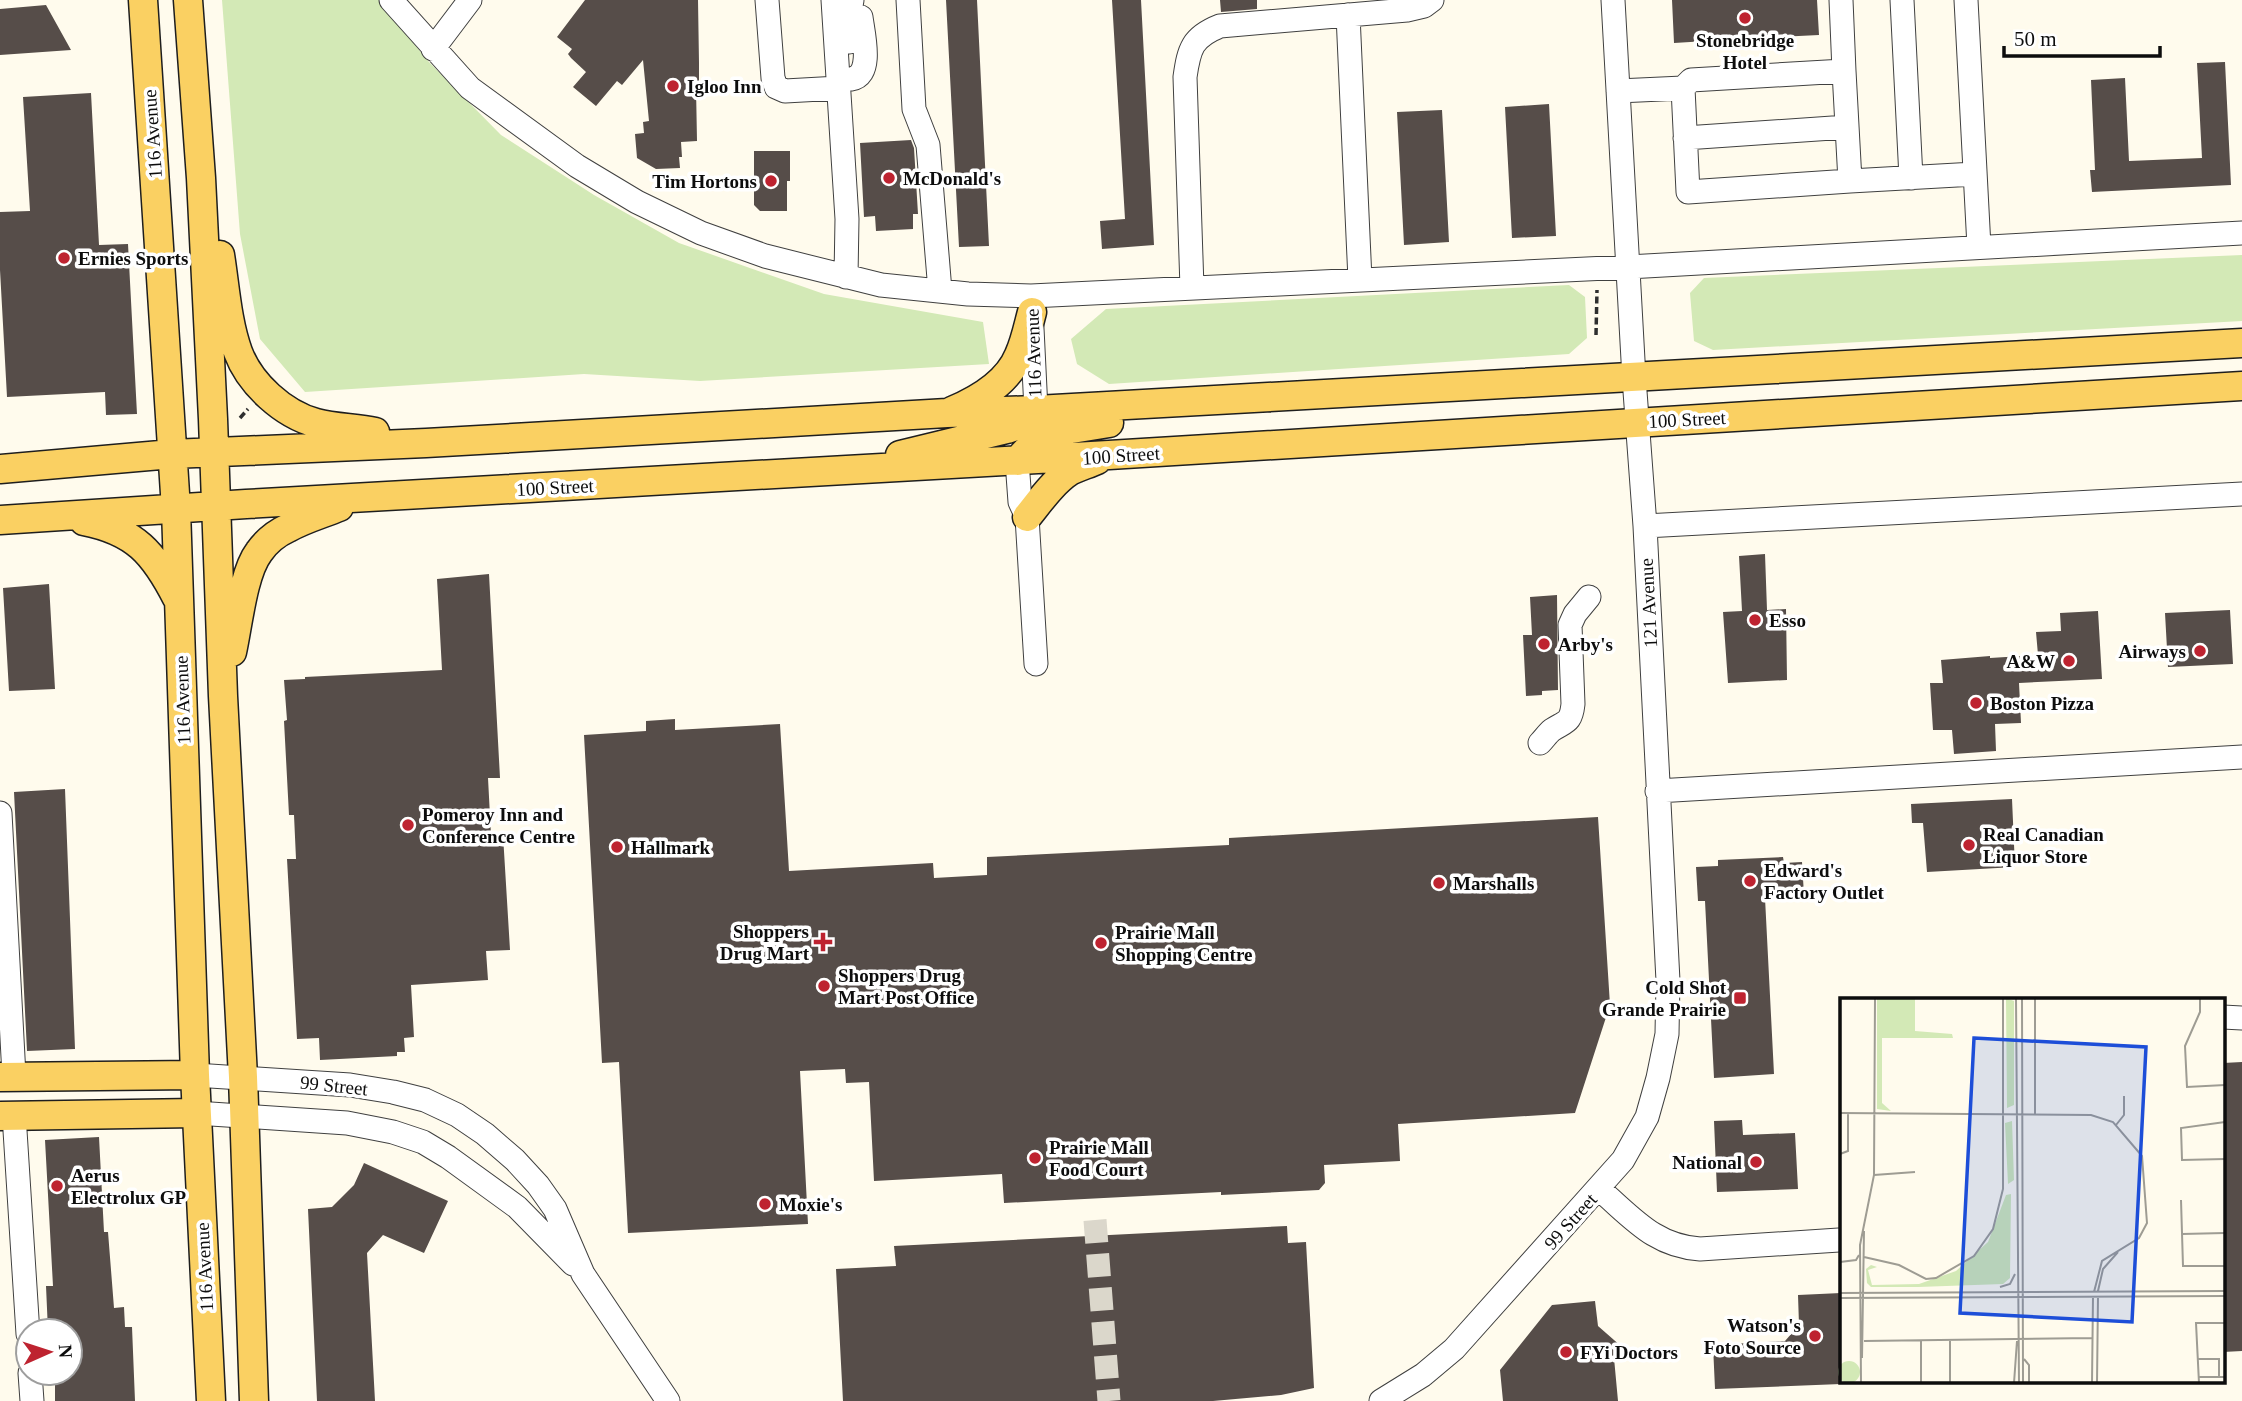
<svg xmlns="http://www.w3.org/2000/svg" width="2242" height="1401" viewBox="0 0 2242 1401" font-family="'Times New Roman',serif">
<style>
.green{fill:#d3e9b6}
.building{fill:#564d49}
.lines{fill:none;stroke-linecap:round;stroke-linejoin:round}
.minor-tunnel{stroke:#dbd7cb;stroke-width:23;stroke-dasharray:23 11;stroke-linecap:butt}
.minor-casing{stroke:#404040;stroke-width:25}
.major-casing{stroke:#1e1e1e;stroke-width:31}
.path{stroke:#2f2f2f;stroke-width:3.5;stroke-dasharray:7 3.5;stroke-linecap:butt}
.minor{stroke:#fff;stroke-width:23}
.major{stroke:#fad062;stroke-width:28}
.poi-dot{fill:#be2330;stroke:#fff;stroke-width:2.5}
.labels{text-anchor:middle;stroke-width:7;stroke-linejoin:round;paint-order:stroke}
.poi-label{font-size:19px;font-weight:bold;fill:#0d0d0d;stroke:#fff;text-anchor:start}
.street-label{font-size:19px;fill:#0d0d0d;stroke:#fff}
.inset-road{fill:none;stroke:#9e9c93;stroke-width:2}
.view{fill:#1d4ed8;fill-opacity:0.15;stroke:#1d4ed8;stroke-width:3.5}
.inset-edge{fill:none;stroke:#0d0d0d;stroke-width:3.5}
</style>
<rect width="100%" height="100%" fill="#fffbed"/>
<!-- green -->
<path class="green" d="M222,0H379L429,62L501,135L594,195L679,243L824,294L983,322L989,364L700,381L584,374L305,392L260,339L240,234Z
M2242,255V321L1713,350L1694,341L1690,293L1704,278Z
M1569,285L1585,297L1587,338L1569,354L1109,384L1077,364L1071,339L1106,309Z"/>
<!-- building -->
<path class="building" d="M585,0H698L699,63V81H697L696,87L697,141L681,142L682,157H679L680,168L656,169L637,158L635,134L644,133L643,122L649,121L643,60L622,85L617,81L596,106L573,87L586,72L571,58L568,54L572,49L557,37Z
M946,0H977L989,246L959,247Z
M1112,0H1141L1154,245L1102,249L1100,221L1125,219Z
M1220,0H1257V9L1221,12Z
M1672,0H1817L1819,35L1756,38V42L1739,43V39L1674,43Z
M46,5L71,50L0,55V9Z
M2225,62L2231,185L2092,192L2090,170H2095L2091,80L2125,78L2129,161L2202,158L2197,63Z
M91,93L99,245L128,244L137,414L106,415L105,392L7,397L0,270V212L30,211L23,97Z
M1549,104L1556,236L1512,238L1505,107Z
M1442,110L1449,242L1404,245L1397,112Z
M911,140L914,148L918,214H913V229L876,231L875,216L864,217L860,143Z
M754,151H790V181H787V211H760L754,205Z
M1765,554L1767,610L1786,609L1787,680L1728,683L1723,612L1742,611L1739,556Z
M489,574L500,778H488L491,835H503L510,950L486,951L488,980L411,985L414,1037L404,1038L405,1052H397V1056L320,1060L319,1038L297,1039L287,859H296L294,815H289L284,721L287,720L284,680L305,679V677L442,670L437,579Z
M49,584L55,689L9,691L3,588Z
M1557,595L1558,690L1542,691V695L1526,696L1523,635H1532L1530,597Z
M2230,610L2233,664L2168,667L2165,613Z
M2098,611L2102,679L2019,683L2021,723L1995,724L1996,751L1954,754L1952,730H1933L1930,683H1943L1941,660L1990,656V658L2038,655L2036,632L2061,631L2060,613Z
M675,719V730L780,724L789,871L933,863L934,878L987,875V857L1229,845V838L1598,817L1610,1005L1575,1113L1398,1124L1400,1161L1324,1165L1325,1183L1319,1190L1221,1195V1192L1004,1203L1002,1174L874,1181L869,1082L846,1083L845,1069L800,1071L808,1224L628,1233L619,1062L602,1063L584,735L646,731V721Z
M65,789L75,1049L27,1051L14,792Z
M2012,799L2015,867L1927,872L1923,823H1912L1911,804Z
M1783,857L1784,863L1802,862L1804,895L1765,898L1774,1074L1714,1078L1705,901H1698L1696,867L1718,866V860Z
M2242,1062V1351L2223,1352V1063Z
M1742,1120L1743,1135L1795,1133L1798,1189L1717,1192L1714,1121Z
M99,1137L104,1232H108L114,1308L124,1307L125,1327H132L135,1401H55V1373H70V1331H48L46,1286H53L45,1140Z
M364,1163L448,1201L424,1253L383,1235L367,1253L375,1401H317L308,1209L332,1207L354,1185Z
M1287,1226L1288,1243L1306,1242L1314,1388L1281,1395L1213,1401H843L836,1269L896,1266L894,1246Z
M1841,1293V1384L1715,1389L1713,1345L1785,1341L1799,1325L1798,1295Z
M1595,1301L1598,1326L1622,1347L1614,1358L1618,1401H1503L1500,1370L1552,1305Z"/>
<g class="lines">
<!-- minor-tunnel -->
<path class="minor-tunnel" d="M1095,1220L1109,1401"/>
<defs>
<path id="minor" d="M391,0L470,88L577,166L637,202L701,233L765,256L881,285L968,294L1031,296L1628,267L2242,233
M767,0L773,78L776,87L785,91L839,88
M833,0L847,219L846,277
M908,0L914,109L928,145L940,291
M1902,0L1911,178
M1966,0L1979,247
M1348,15L1360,280
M849,42L848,23L852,0
M433,49L470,0
M1844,71L1850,181L1975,174
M851,79C874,76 863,33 861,17
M1683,88L1688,192L1850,181
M1618,91L1683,88L1691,80L1844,71L1841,0
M1685,138L1847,127
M1192,288L1185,77C1189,49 1192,37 1220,26L1407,10L1424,6L1432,0
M1032,328L1036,410
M1017,461L1020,502L1027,517L1036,664
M1645,526L2242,494
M1540,743C1544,739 1548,733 1552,730C1566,721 1571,723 1573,704L1570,625L1575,614L1589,597
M1657,791L2242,757
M0,813L14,1076
M2223,1017L2242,1018
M195,1075L350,1085L393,1092L425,1100L457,1115L485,1134L515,1160L538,1185L555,1209L583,1274L668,1401
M196,1113L347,1123L393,1132L423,1142L448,1157L517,1207L573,1264
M14,1115L28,1334
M1599,1189C1632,1217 1654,1246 1700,1249L1839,1240
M30,1373L32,1401
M1381,1401L1423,1375L1454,1349L1623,1160L1647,1117L1658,1078L1667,1034L1668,981L1645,526L1634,378L1613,0"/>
<path id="major" d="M143,0L176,509L195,1075L211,1401
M188,0L201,178L213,419L223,696L243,1077L254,1401
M220,255C225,286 227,322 238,352C250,384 283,414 316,423C335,428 356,428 375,432
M952,411C978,400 1008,382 1019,355C1025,342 1028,327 1032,312
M900,455L1007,429L1018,425L1027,417
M1017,461L1036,441L1047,433L1109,423
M0,469L172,454L426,443L947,413L1036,410L2242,343
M1027,517C1040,501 1053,482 1070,471C1078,467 1088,464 1097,460
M0,520L246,504L1109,455L2242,386
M84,521C135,531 154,553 177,598
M232,652C238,625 243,573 259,552C266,542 277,533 288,528C304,519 322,514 339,507
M0,1077L195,1075
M0,1116L196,1113"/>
</defs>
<!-- minor casing -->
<use href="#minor" class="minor-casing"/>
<!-- major casing -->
<use href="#major" class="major-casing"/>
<!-- path -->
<path class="path" d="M1596,335L1597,290
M240,418L248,409"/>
<!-- minor -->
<use href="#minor" class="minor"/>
<!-- major -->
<use href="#major" class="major"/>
</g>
<!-- markers -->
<g class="poi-dot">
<circle cx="1745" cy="18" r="7"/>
<circle cx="673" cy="86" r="7"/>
<circle cx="889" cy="178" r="7"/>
<circle cx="771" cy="181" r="7"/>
<circle cx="64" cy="258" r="7"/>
<circle cx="1755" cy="620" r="7"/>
<circle cx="1544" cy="644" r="7"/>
<circle cx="2200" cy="651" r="7"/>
<circle cx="2069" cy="661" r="7"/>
<circle cx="1976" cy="703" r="7"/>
<circle cx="408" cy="825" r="7"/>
<circle cx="1969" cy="845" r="7"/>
<circle cx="617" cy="847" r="7"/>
<circle cx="1750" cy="881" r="7"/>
<circle cx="1439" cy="883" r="7"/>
<path d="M819.5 931.5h7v7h7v7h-7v7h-7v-7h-7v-7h7z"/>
<circle cx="1101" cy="943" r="7"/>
<circle cx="824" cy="986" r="7"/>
<rect x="1733" y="991" width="14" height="14" rx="3.5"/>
<circle cx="1035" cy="1158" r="7"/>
<circle cx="1756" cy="1162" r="7"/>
<circle cx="57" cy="1186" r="7"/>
<circle cx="765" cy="1204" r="7"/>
<circle cx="1815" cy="1336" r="7"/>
<circle cx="1566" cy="1352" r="7"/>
</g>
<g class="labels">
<!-- poi labels -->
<g class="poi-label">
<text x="1745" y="47" text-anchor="middle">Stonebridge<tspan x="1745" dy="22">Hotel</tspan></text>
<text x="687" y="93">Igloo Inn</text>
<text x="903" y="185">McDonald's</text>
<text x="757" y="188" text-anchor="end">Tim Hortons</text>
<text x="78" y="265">Ernies Sports</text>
<text x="1769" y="627">Esso</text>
<text x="1558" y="651">Arby's</text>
<text x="2186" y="658" text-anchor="end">Airways</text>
<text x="2055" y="668" text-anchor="end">A&amp;W</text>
<text x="1990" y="710">Boston Pizza</text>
<text x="422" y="821">Pomeroy Inn and<tspan x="422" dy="22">Conference Centre</tspan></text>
<text x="1983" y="841">Real Canadian<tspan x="1983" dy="22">Liquor Store</tspan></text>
<text x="631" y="854">Hallmark</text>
<text x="1764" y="877">Edward's<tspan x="1764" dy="22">Factory Outlet</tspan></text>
<text x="1453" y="890">Marshalls</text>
<text x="809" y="938" text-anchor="end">Shoppers<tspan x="809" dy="22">Drug Mart</tspan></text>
<text x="1115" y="939">Prairie Mall<tspan x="1115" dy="22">Shopping Centre</tspan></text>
<text x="838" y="982">Shoppers Drug<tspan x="838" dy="22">Mart Post Office</tspan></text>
<text x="1726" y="994" text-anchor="end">Cold Shot<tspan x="1726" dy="22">Grande Prairie</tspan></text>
<text x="1049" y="1154">Prairie Mall<tspan x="1049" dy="22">Food Court</tspan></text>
<text x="1742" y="1169" text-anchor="end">National</text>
<text x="71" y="1182">Aerus<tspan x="71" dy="22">Electrolux GP</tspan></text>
<text x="779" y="1211">Moxie's</text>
<text x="1801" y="1332" text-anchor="end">Watson's<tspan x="1801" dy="22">Foto Source</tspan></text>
<text x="1580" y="1359">FYi Doctors</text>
</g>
<!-- street labels -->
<g class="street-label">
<text transform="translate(152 134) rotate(-94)" y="7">116 Avenue</text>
<text transform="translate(1033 353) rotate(-92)" y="7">116 Avenue</text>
<text transform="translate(1687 419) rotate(-3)" y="7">100 Street</text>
<text transform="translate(1121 455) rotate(-4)" y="7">100 Street</text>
<text transform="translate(555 487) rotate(-3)" y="7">100 Street</text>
<text transform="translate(1648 603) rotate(-93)" y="7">121 Avenue</text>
<text transform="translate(182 700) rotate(-92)" y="7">116 Avenue</text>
<text transform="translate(334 1085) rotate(6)" y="7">99 Street</text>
<text transform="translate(1570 1221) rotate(-48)" y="7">99 Street</text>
<text transform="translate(204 1267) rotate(-93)" y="7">116 Avenue</text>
</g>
</g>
<!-- overview -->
<g transform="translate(1840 998)">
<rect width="385" height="385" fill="#fffbed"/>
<path d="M37,0H75V33L112,36L113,40H42V105L51,113L37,111ZM166,0L174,3V107L167,110ZM172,123L174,182L168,186L165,125ZM171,196L170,280L163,286L78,289H31L27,285L26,271L31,267L37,269L28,272L32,287L79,286L116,273L148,244L166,197ZM-2 374a11 11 0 1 1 22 0a11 11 0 1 1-22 0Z" fill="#d3e9b6"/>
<path class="inset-road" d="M176,0L179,385M182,0L183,385M195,0V117M360,0V14L345,48L347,89L385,87M0,115L251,117L273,124L302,158L307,225L299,240L262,263L254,294M385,124L341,130L342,162L385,161M276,127L284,117V98M0,156L8,153V116M34,177L75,174M341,202L343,268H385M342,236L385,235M24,259L59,267L86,281L96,280L134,258L153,231L163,191V0M0,264L16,262L19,257M160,289L170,286L175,276M258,293L263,271L278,254M0,295L385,293M0,300L385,298M24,343L253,340M81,343V385M22,360L24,233M184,361L189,367V385M358,361H379V379M359,379H385M21,385L20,247L34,177L35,0M110,385V343M174,385L177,343M252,385L253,298M257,385L258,298M359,385L356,325H385"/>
<path class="view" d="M134,40L306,49L292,324L120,315Z"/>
<rect width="385" height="385" class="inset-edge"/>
</g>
<!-- north arrow -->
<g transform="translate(49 1352) rotate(87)"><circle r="33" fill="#ffffff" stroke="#9e9e9e" stroke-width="2"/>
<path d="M0-5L12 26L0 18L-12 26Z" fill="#be2330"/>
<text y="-10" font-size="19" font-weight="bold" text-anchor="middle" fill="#0d0d0d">N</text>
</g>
<!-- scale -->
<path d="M2004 46v10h156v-10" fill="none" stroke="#0d0d0d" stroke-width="3.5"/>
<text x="2014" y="46" font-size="21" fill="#0d0d0d" stroke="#ffffff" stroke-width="5" paint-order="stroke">50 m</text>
</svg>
